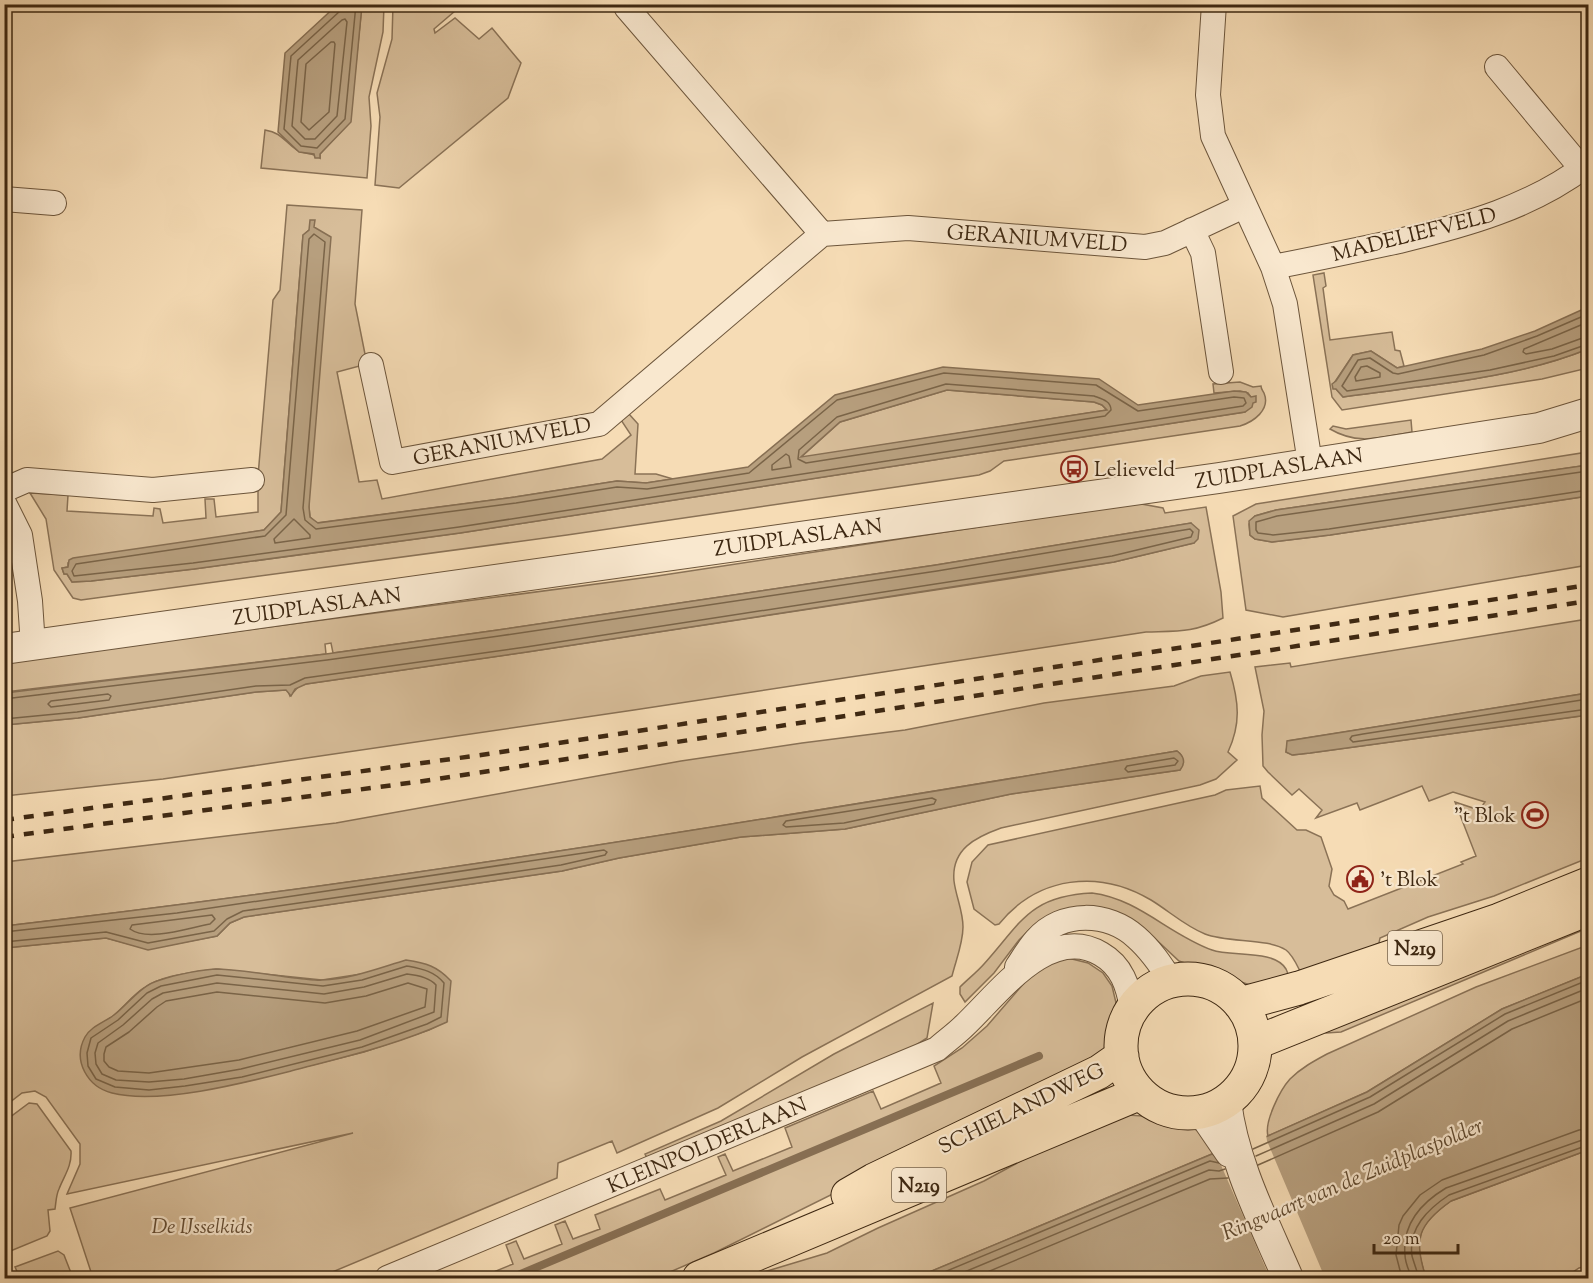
<svg xmlns="http://www.w3.org/2000/svg" width="1593" height="1283" viewBox="0 0 1593 1283" font-family="'Sorts Mill Goudy',serif">
<style>
.green{fill:#d7bd99;stroke:#8a7256;stroke-width:1.5;fill-rule:evenodd}
.water{fill:#b79f7e;stroke:#876f53;stroke-width:1.5;fill-rule:evenodd}
.pier{fill:#f6dcb5}
.lines{fill:none;stroke-linecap:round;stroke-linejoin:round}
.shore{stroke:#7a6448;stroke-width:1.5}
.stream{stroke:#876f53;stroke-width:8}
.minor-casing{stroke:#6c553b;stroke-width:26}
.tertiary-casing{stroke:#6c553b;stroke-width:32}
.primary-casing{stroke:#3e2812;stroke-width:35}
.minor{stroke:#f9e8cf;stroke-width:24}
.tertiary{stroke:#f9e8cf;stroke-width:30}
.primary{stroke:#f6dcb5;stroke-width:33}
.rail{stroke:#3e2812;stroke-width:4.5;stroke-dasharray:10 10;stroke-linecap:butt}
.labels{text-anchor:middle;stroke-width:4.5;stroke-linejoin:round;paint-order:stroke}
.shield{fill:#f9e8cf;stroke:#76624b;stroke-width:1.5}
.shield-label{font-size:20px;font-weight:bold;fill:#3e2812}
.street-label{font-size:21px;fill:#3e2812;stroke:#f9e8cf}
.poi-label{font-size:21px;fill:#3e2812;stroke:#f9e8cf;text-anchor:start}
.park-label{font-size:21px;font-style:italic;fill:#644d34;stroke:#f9e8cf}
.water-label{font-size:22px;font-style:italic;fill:#624c32;stroke:#f9e8cf}
</style>
<rect width="100%" height="100%" fill="#f6dcb5"/>
<filter id="stains"><feTurbulence type="fractalNoise" baseFrequency=".00333" numOctaves="4"/><feColorMatrix values="0 0 0 0 .2 0 0 0 0 .09 0 0 0 0 .02 0 0 0 .5 -.17"/></filter>
<radialGradient id="worn" r=".72"><stop offset=".6" stop-color="#630" stop-opacity="0"/><stop offset="1" stop-color="#630" stop-opacity=".3"/></radialGradient>
<!-- green -->
<path class="green" d="M362,5H384L383,32L369,97L371,126L367,178L261,168L265,130C283,133 284,142 297,150C304,155 313,152 320,158V154L350,122Z
M393,5H462L434,29L435,33L455,18L479,39L492,28L521,63L508,98L399,188L375,185L380,117L377,93L392,39Z
M287,205L362,210L355,304L367,364L337,372L359,482L377,480L382,499L602,459L631,435L621,420L629,414L638,424L635,474H656L673,479L646,483L617,481L515,497L316,523L310,517L309,507V230L303,235L281,512L264,530L68,563V567L62,568L64,574H67L72,582L91,581L194,569L460,533L1245,412L1251,397L1248,393L1240,391L1214,393L1213,384L1240,382L1253,387L1261,386C1261,389 1263,391 1264,393C1271,410 1253,422 1240,426L1004,461L990,471L979,475L567,535L81,600L73,598L54,570L46,519L30,493L68,495L67,511L153,516L154,508L160,509L163,523L206,518L205,499H214L216,517L258,512V476L273,300L280,290Z
M1324,273L1326,286L1323,288L1330,340L1392,332L1395,350L1400,351L1404,366L1397,368L1371,351L1353,355L1334,383L1336,389L1343,397C1424,385 1511,380 1588,349V368L1542,379L1342,410L1332,397L1313,275Z
M947,390L1094,402L1102,405L1107,410L800,458L840,422Z
M1411,420L1412,432C1381,437 1359,446 1330,429L1333,426L1346,429Z
M1588,452V465L1276,510L1255,516L1249,524L1250,535L1255,539L1272,542L1330,535L1588,496V565L1283,617L1246,610L1233,516L1256,504Z
M1136,503L1163,508L1165,513L1206,507L1221,592L1223,618C1193,633 1178,631 1146,632L634,710L163,779L5,796V725L78,718L256,692L286,690L288,691L290,696L299,686L306,684L527,652L1027,576L1114,562L1194,543L1191,523L936,565L498,630L333,653L331,643L325,644L326,654L5,692L4,662L657,576Z
M1588,619V693L1288,741L1286,752L1293,755L1310,753L1588,715V858L1494,896L1428,917L1380,938L1379,943L1303,977C1298,968 1294,956 1286,950C1268,938 1228,943 1205,934C1185,926 1169,911 1151,900C1099,869 1038,876 999,924L995,925L974,909L967,882L972,862L988,845L1215,795L1226,790L1260,786L1262,798L1297,830H1306L1321,837L1332,869L1329,886L1334,895L1344,901L1348,909L1463,864L1461,862L1476,856L1455,802L1479,810L1485,802L1453,792L1429,801L1422,786L1360,810L1357,803L1316,818L1322,810L1299,789L1292,795L1268,772L1263,766L1262,735L1264,711L1255,667L1290,663L1291,667Z
M1230,672C1239,702 1241,724 1228,752L1237,760L1216,779L1200,785L1001,828C976,837 951,849 954,881C956,897 963,911 963,927C963,943 956,960 952,976L802,1057L718,1108L617,1153L612,1141L558,1163L557,1178L318,1278H93L70,1208L353,1133L67,1194L80,1164V1144L46,1097L35,1091L22,1093L5,1106V948L106,938L148,949L217,936L230,923L244,917L562,871L619,858L741,837L845,829L1011,794L1180,770C1185,763 1184,756 1177,751C787,816 397,881 5,926V862L336,823L681,761L802,743L905,730L1044,703L1174,686L1201,676ZM216,969L322,980L361,974L447,1021L429,1030L364,1052L244,1082L186,1092L149,1096L81,1052C88,1027 94,1030 113,1016C124,1007 133,995 144,988C164,974 193,973 216,969Z
M1092,893C1139,899 1168,934 1212,950C1231,957 1274,949 1286,969C1288,973 1289,978 1291,982L1253,986L1179,961L1147,931L1119,913L1098,907L1087,906L1075,907L1038,923L1030,929L1019,940L994,973L965,1002L960,994V987C968,979 977,972 984,964C1021,923 1029,896 1092,893Z
M1588,917V928L1341,1032L1326,1033L1321,1029Z
M1588,945V974L1502,1009L1367,1092L1268,1136C1264,1122 1280,1090 1290,1079C1301,1068 1314,1061 1327,1054L1476,987Z
M1068,958L1088,963L1103,973L1112,986L1117,1007L1104,1049L1090,1066L714,1253L656,1278H479L513,1264L506,1245L516,1241L524,1259L562,1244L555,1225L565,1221L573,1239L600,1229L595,1215L660,1189L665,1200L726,1175L718,1157L725,1154L733,1171L792,1147L785,1128L873,1091L881,1109L941,1083L934,1066L962,1048L987,1026L1025,982L1046,964Z
M933,1003L927,1038L913,1047L647,1158L645,1154L721,1121L834,1054Z
M29,1103L37,1104L71,1151C72,1166 64,1176 59,1189C56,1195 56,1203 55,1209L48,1210L50,1231L47,1236L8,1252L4,1244L5,1121Z
M1121,1115C1144,1115 1183,1119 1202,1134C1208,1140 1212,1151 1216,1158L1212,1154L915,1278H744L827,1253L878,1228L984,1181L1032,1155Z
M1588,1150V1266L1579,1268L1564,1278H1426C1413,1239 1417,1225 1451,1201Z
M58,1251L64,1255L73,1278H20L15,1267Z"/>
<!-- water -->
<path class="water" d="M337,5H362L351,122L320,154V158H315L314,154L299,152L278,132L285,53Z
M310,220H315L314,227L331,237L309,507L310,517L318,523L515,497L617,481L646,483L748,467L835,395L943,367L1099,379L1138,405L1234,391L1246,392L1251,397L1256,396V402L1253,403L1252,407L1245,412L460,533L194,569L91,581L72,582L67,574H64L62,568L68,567L69,560L73,558L264,530L281,512L303,235L309,230ZM947,390L1094,402L1102,405L1107,410L801,457L840,422Z
M1588,307V349C1511,380 1424,385 1343,397L1336,389H1333L1332,384L1336,381L1353,355L1371,351L1397,368L1482,349L1535,331Z
M1588,465V496L1330,535L1272,542L1255,539L1250,535L1249,521L1255,516L1276,510Z
M1191,523L1199,530L1198,539L1194,543L1114,562L527,652L306,684L295,689L291,696L286,690L256,692L78,718L5,725V693L326,654L498,630L936,565Z
M1588,693V715L1310,753L1292,755L1286,752L1287,741Z
M1177,751C1184,756 1186,763 1180,770L1011,794L845,829L741,837L619,858L562,871L244,917L230,923L217,936L148,950L106,938L5,948V926C397,881 787,816 1177,751Z
M406,960C426,963 437,966 451,981L447,1022C397,1045 344,1057 291,1071C244,1083 159,1105 112,1093C88,1087 72,1061 85,1037C91,1026 105,1022 114,1015C129,1003 141,985 160,980C175,975 203,969 218,969C244,970 270,975 295,978C304,979 314,981 322,980C351,979 379,968 406,960Z
M1588,974V1150L1451,1201C1417,1225 1414,1239 1426,1278H915L1212,1154L1218,1158L1367,1092L1502,1009Z"/>
<!-- pier -->
<path class="pier" d="M1266,1134L1267,1141L1325,1278H1270L1221,1165L1213,1151L1218,1154Z"/>
<g class="lines">
<!-- shore -->
<path class="shore" d="M342,4L340,11L291,56L284,129L301,146L317,148L345,119L356,4
M342,20L345,19L347,22L337,116L315,139H305L292,126L298,60Z
M331,42H334L335,44L329,112L309,130L301,122L306,64Z
M314,234L325,242L303,508L305,520L316,529L516,503L617,487L647,489L749,473L837,400L944,373L1096,385L1138,411L1234,397L1244,398L1246,403L1243,406L459,527L193,563L74,576L72,571L76,564L265,536L286,515L309,239Z
M1588,314L1537,336L1484,355L1398,374L1393,373L1370,358L1358,360L1342,386L1347,391L1490,370L1554,356L1588,344
M1588,322L1524,349L1523,352L1526,354L1552,349L1588,336
M1367,366L1380,373V377L1356,381L1355,377L1361,367Z
M946,384L1094,396C1102,399 1111,401 1111,410L1105,416L806,463L798,459L799,450L837,417Z
M786,454L789,456L791,467L772,470V465Z
M1588,471L1277,516L1256,522V530L1258,533L1273,535L1329,529L1588,490
M294,519L310,535V538L275,543L274,539Z
M108,694L111,696L109,700L51,707L48,704L51,701Z
M4,699L327,660L499,636L937,571L1190,529L1193,532L1191,537L1112,556L1026,570L526,647L305,678L290,685L256,686L77,712L4,719
M1588,699L1363,734L1352,736L1350,739L1353,742L1588,709
M1174,758L1178,761L1175,765L1128,772L1125,769L1127,766Z
M932,798L936,800L934,804L844,823L786,827L783,825L786,821Z
M212,915L215,919L210,924C188,928 148,942 130,929L132,925Z
M4,932L177,913L604,850L607,852L605,855L561,865L243,911L227,919L214,931L148,943L106,932L4,942
M407,966C422,969 434,971 444,983L441,1017L427,1024L362,1047L242,1077L185,1086L149,1090L115,1087L96,1079L88,1066L87,1053L91,1038L118,1020L147,993L161,986L217,975L323,986L362,980Z
M407,974C417,975 429,977 436,985L434,1012L360,1040L241,1069L184,1079L149,1082L116,1080L102,1074L96,1064L95,1053L98,1043L123,1025L152,999L163,993L217,983L324,994L364,987Z
M408,983L427,989L425,1007L357,1031L239,1060L149,1073L118,1071L109,1067L104,1061V1054L106,1047L129,1032L157,1007L166,1001L217,992L325,1003L366,996Z
M1253,1149L1370,1097L1505,1014L1588,980
M1256,1156L1374,1104L1508,1021L1588,988
M1258,1165L1378,1112L1512,1029L1588,998
M930,1278L1210,1161L1219,1163
M950,1278L1209,1170L1219,1171L1225,1169
M973,1278L1210,1179L1228,1178
M1402,1278L1396,1255L1399,1225L1403,1216L1420,1195L1442,1180L1579,1130L1588,1129
M1412,1278C1409,1271 1405,1263 1405,1255C1402,1224 1421,1203 1446,1188L1588,1138
M1419,1278C1417,1271 1414,1263 1412,1256C1408,1228 1428,1209 1449,1195L1588,1145"/>
<!-- stream -->
<path class="stream" d="M511,1278L1039,1056"/>
<defs>
<path id="minor" d="M1214,4L1208,95L1213,136L1273,267L1285,304L1310,463
M626,7L822,234
M1497,67L1582,169
M4,199L54,203
M1192,230L1203,253L1221,372
M1273,267C1315,259 1357,250 1399,241C1466,225 1532,207 1588,164
M371,365L392,462L599,424L822,234L908,228L1145,247L1165,243L1244,206
M4,490L27,480L153,490L252,480
M4,503L20,535L30,601L33,646
M1017,967C1023,958 1029,948 1036,940C1062,910 1108,912 1136,937C1151,950 1161,965 1171,981
M387,1278L937,1049C946,1041 956,1034 965,1025C998,994 1049,923 1101,954C1122,966 1128,986 1132,1008"/>
<path id="tertiary" d="M4,649L1219,478L1539,428L1588,413
M1226,1101C1233,1163 1264,1222 1288,1278
M1202,1111L1230,1152"/>
<path id="primary" d="M1121 1046a67 67 0 1 1 134 0a67 67 0 1 1-134 0Z
M1240,1004L1299,988L1499,920L1588,884
M1255,1043L1573,915
M848,1195L874,1180L1099,1072L1122,1056
M699,1278L1140,1093"/>
</defs>
<!-- minor casing -->
<use href="#minor" class="minor-casing"/>
<!-- tertiary casing -->
<use href="#tertiary" class="tertiary-casing"/>
<!-- primary casing -->
<use href="#primary" class="primary-casing"/>
<!-- minor -->
<use href="#minor" class="minor"/>
<!-- tertiary -->
<use href="#tertiary" class="tertiary"/>
<!-- primary -->
<use href="#primary" class="primary"/>
<!-- rail -->
<path class="rail" d="M4,820L481,755L1588,585
M4,837L431,780L1588,601"/>
</g>
<!-- icons -->
<defs>
<symbol id="bus-ring" viewBox="-11 -11 22 22"><circle r="9.5" fill="#f9e8cf" stroke="#8f2418" stroke-width="1.5"/><path d="M-5-6H5V4H4V6H2V4H-2V6H-4V4H-5ZM-3.5-4V0h7V-4ZM-3.5 1.2v1.5H-2V1.2ZM2 1.2v1.5H3.5V1.2Z" fill="#8f2418"/></symbol>
<symbol id="stadium-ring" viewBox="-11 -11 22 22"><circle r="9.5" fill="#f9e8cf" stroke="#8f2418" stroke-width="1.5"/><path d="M0-5a6.5 5 0 1 0 0 10a6.5 5 0 1 0 0-10ZM-3.5-1.8h7v3.6h-7Z" fill="#8f2418"/></symbol>
<symbol id="civic-ring" viewBox="-11 -11 22 22"><circle r="9.5" fill="#f9e8cf" stroke="#8f2418" stroke-width="1.5"/><path d="M-.6-6.5H3V-4.5H.6V-3L4-1V1h2V6H-6V1h2V-1L-.6-3ZM-1.2 2.5V6h2.4V2.5Z" fill="#8f2418"/></symbol>
</defs>
<g fill-rule="evenodd">
<use href="#bus-ring" x="1059" y="454" width="30" height="30"/>
<use href="#stadium-ring" x="1520" y="800" width="30" height="30"/>
<use href="#civic-ring" x="1345" y="864" width="30" height="30"/>
</g>
<g class="labels">
<!-- shield labels -->
<g class="shield">
<rect x="1388" y="931" width="54" height="34" rx="4.5"/>
<rect x="892" y="1168" width="54" height="34" rx="4.5"/>
</g>
<g class="shield-label">
<text x="1415" y="955">N219</text>
<text x="919" y="1192">N219</text>
</g>
<!-- street labels -->
<g class="street-label">
<text transform="translate(1414 234) rotate(-14)" y="7">MADELIEFVELD</text>
<text transform="translate(1037 238) rotate(4)" y="7">GERANIUMVELD</text>
<text transform="translate(502 441) rotate(-11)" y="7">GERANIUMVELD</text>
<text transform="translate(1279 468) rotate(-9)" y="7">ZUIDPLASLAAN</text>
<text transform="translate(798 537) rotate(-8)" y="7">ZUIDPLASLAAN</text>
<text transform="translate(317 606) rotate(-8)" y="7">ZUIDPLASLAAN</text>
<text transform="translate(1021 1108) rotate(-26)" y="7">SCHIELANDWEG</text>
<text transform="translate(707 1145) rotate(-23)" y="7">KLEINPOLDERLAAN</text>
</g>
<!-- poi labels -->
<g class="poi-label">
<text x="1094" y="476">Lelieveld</text>
<text x="1516" y="822" text-anchor="end">"t Blok</text>
<text x="1380" y="886">'t Blok</text>
</g>
<!-- park labels -->
<g class="park-label">
<text x="202" y="1233">De IJsselkids</text>
</g>
<!-- water labels -->
<g class="water-label">
<text transform="translate(1352 1178) rotate(-23)" y="8">Ringvaart van de Zuidplaspolder</text>
</g>
</g>
<!-- margin -->
<rect width="1593" height="1283" fill="none" stroke="#f6dcb5" stroke-width="24"/>
<rect x="6" y="6" width="1581" height="1271" fill="none" stroke="#3e2812" stroke-width="3"/>
<rect x="12" y="12" width="1569" height="1259" fill="none" stroke="#3e2812" stroke-width="1.5"/>
<!-- scale -->
<path d="M1374 1244v9h84v-9" fill="none" stroke="#3e2812" stroke-width="3"/>
<text x="1383" y="1244" font-size="18" fill="#3e2812" stroke="#f9e8cf" stroke-width="4.5" paint-order="stroke">20 m</text>
<rect width="100%" height="100%" filter="url(#stains)"/>
<rect width="100%" height="100%" fill="url(#worn)"/>
</svg>
